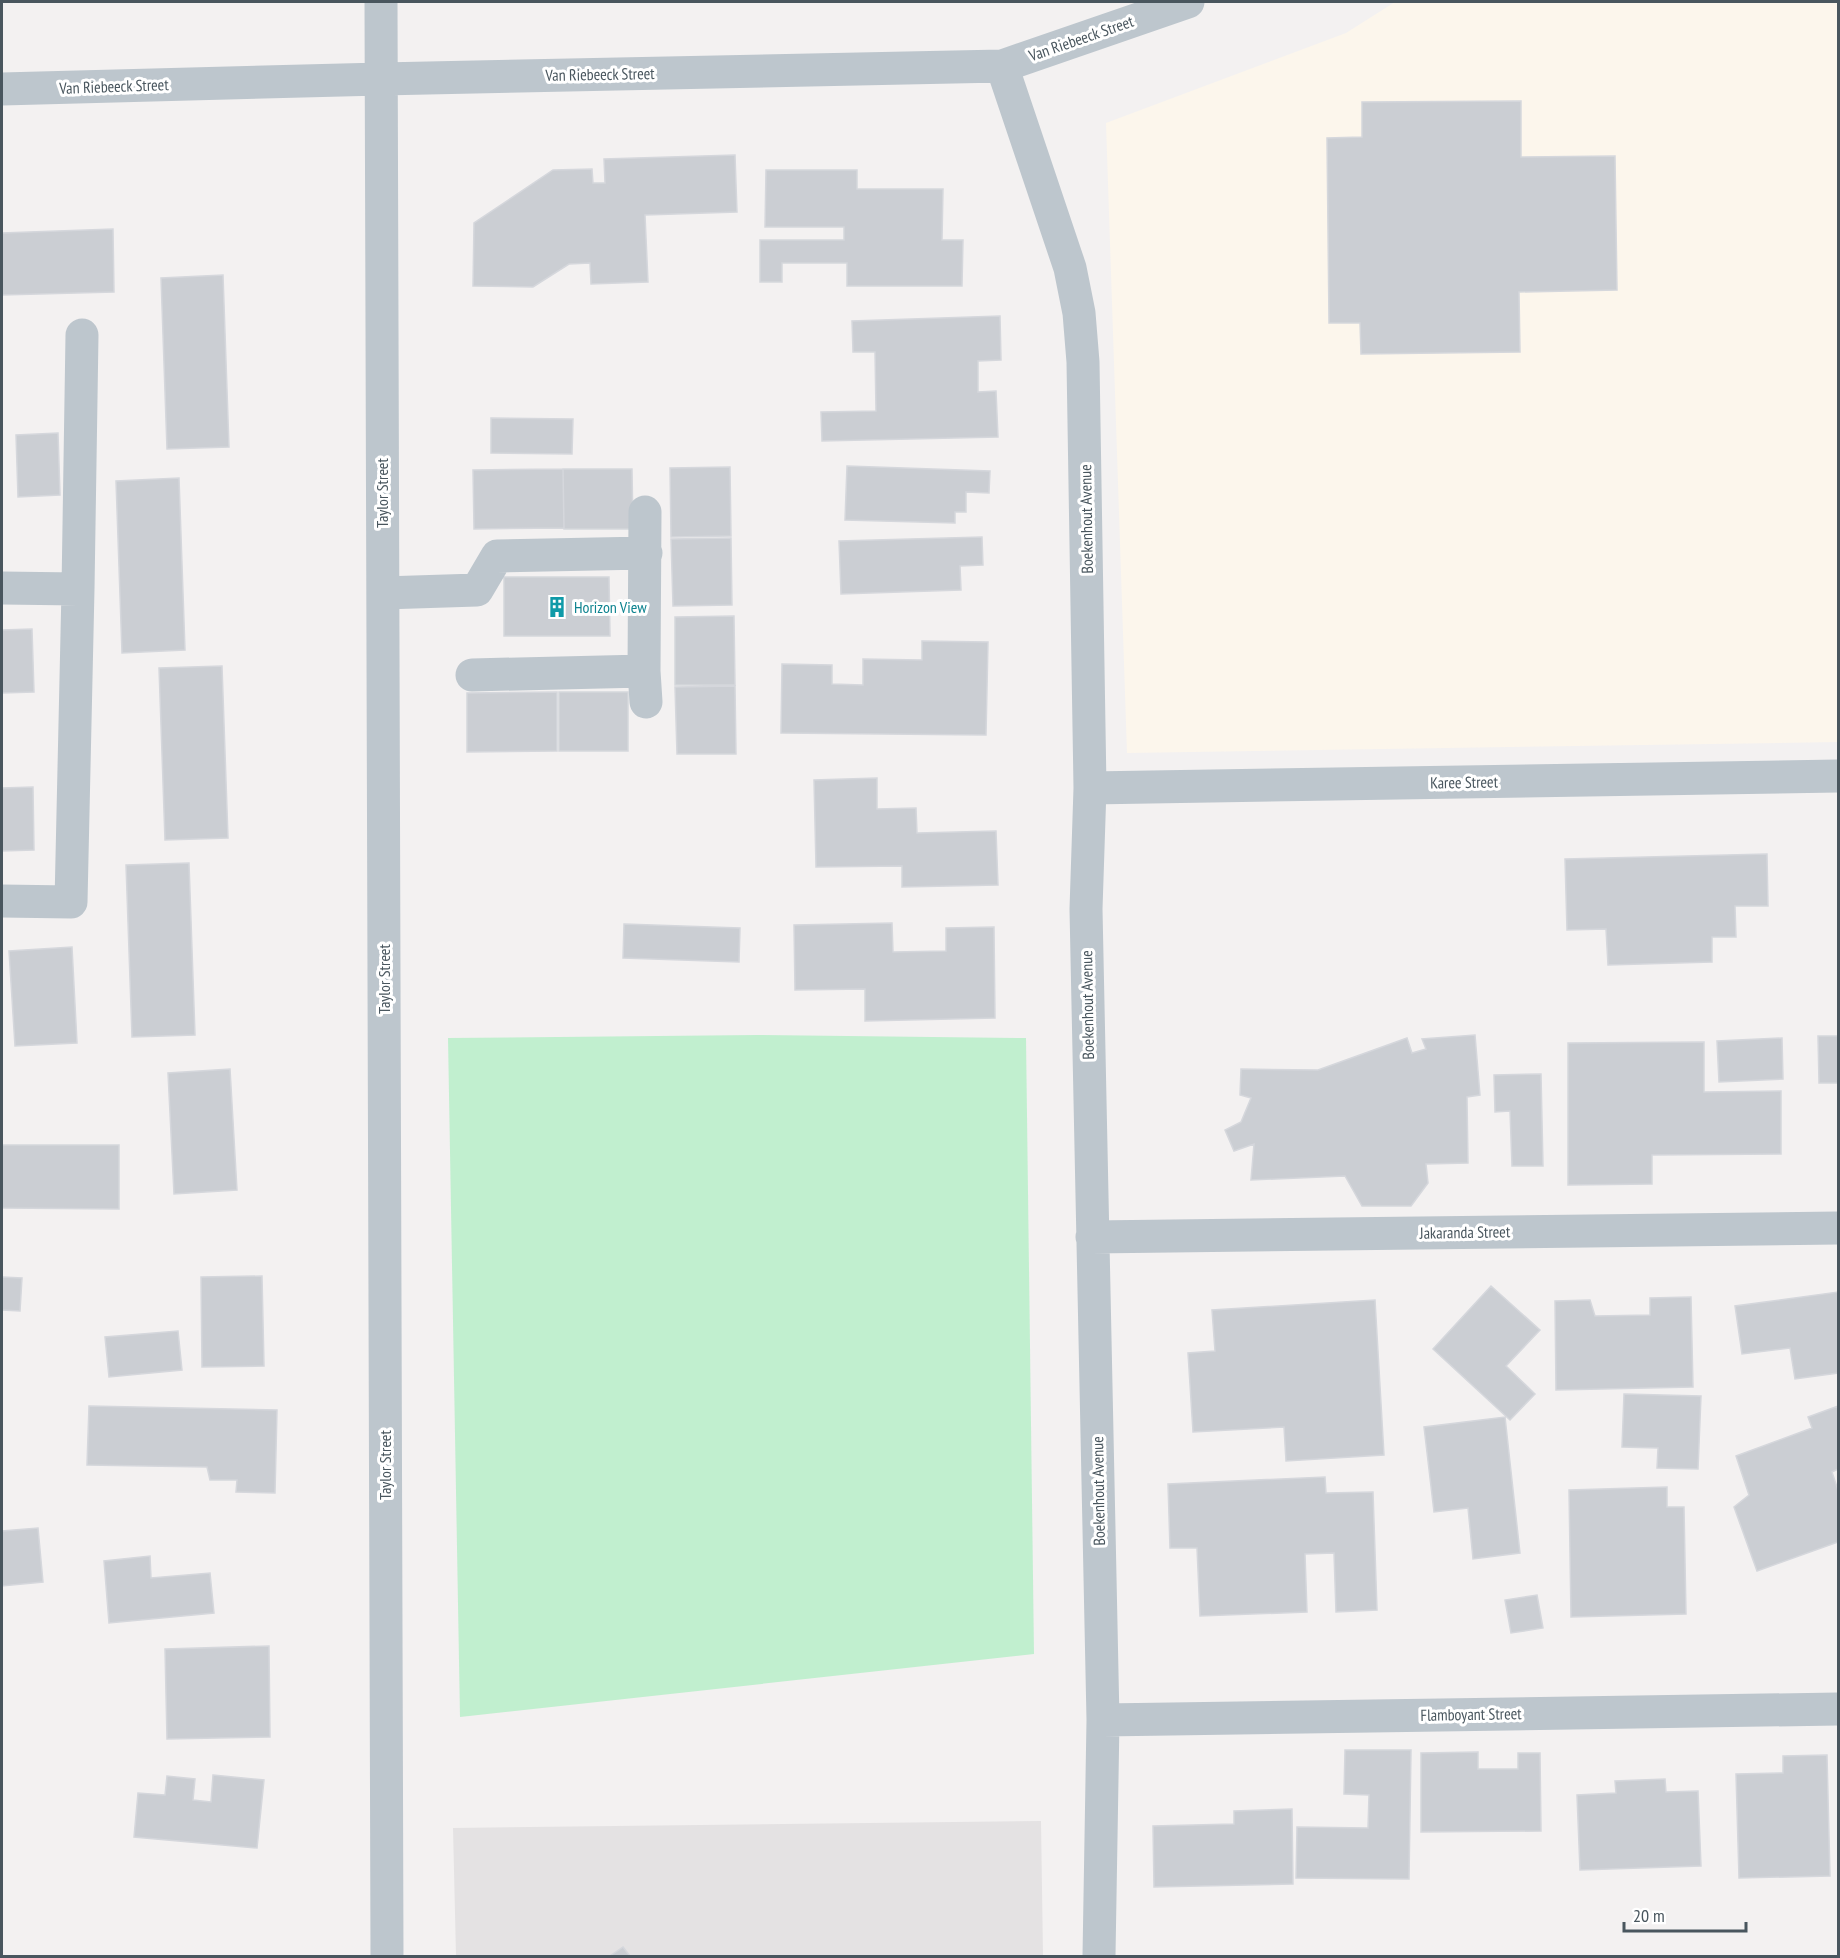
<svg xmlns="http://www.w3.org/2000/svg" width="1840" height="1958" viewBox="0 0 1840 1958" font-family="'PT Sans Narrow',sans-serif">
<style>
.commercial{fill:#fcf6ec}
.education{fill:#e4e2e3}
.green{fill:#c1efcf}
.building{fill:#cbced3;stroke:#d5d7dc;stroke-width:1.5}
.lines{fill:none;stroke-linecap:round;stroke-linejoin:round}
.street{stroke:#bdc6cd;stroke-width:33}
.labels{text-anchor:middle;stroke-width:6;stroke-linejoin:round;paint-order:stroke}
.street-label{font-size:16px;fill:#49565e;stroke:#fff}
.culture-label{font-size:16px;fill:#0d838f;stroke:#fff;text-anchor:start}
</style>
<rect width="100%" height="100%" fill="#f3f1f1"/>
<!-- commercial -->
<path class="commercial" d="M1395,2H1838V742L1127,753L1106,123L1346,33Z"/>
<!-- education -->
<path class="education" d="M1041,1821L1043,1956H456L453,1828Z"/>
<!-- green -->
<path class="green" d="M757,1035L1026,1038L1034,1654L460,1717L448,1038Z"/>
<!-- building -->
<path class="building" d="M1521,101V157L1615,156L1617,290L1519,292L1520,352L1361,354L1360,323H1329L1327,138L1362,137V102Z
M735,155L737,212L645,215L648,282L591,284L590,263L569,264L533,287L473,286L474,223L553,170L592,169L593,183H605L604,159Z
M766,170H857V189H943L942,240H963L962,286H847V263H782V282H760V240H844V227H765Z
M113,229L114,292L2,295V233Z
M223,275L229,447L167,449L161,278Z
M1000,316L1001,360L978,361V392L996,391L998,437L822,441L821,412L876,411L875,352H853L852,321Z
M491,418L573,419L572,454L491,453Z
M58,433L60,495L18,497L16,435Z
M847,466L990,471L989,493L966,492V512H955V523L845,520Z
M730,467L731,536L671,537L670,468Z
M563,469L564,528L474,529L473,470Z
M563,469H632L633,529H564Z
M179,478L185,650L122,653L116,481Z
M982,537L983,565L960,566L961,590L841,594L839,541Z
M731,538L732,605L673,606L671,539Z
M504,577H609L610,636H504Z
M734,616L735,685H675V617Z
M32,629L34,692L2,693V630Z
M922,641L988,642L986,735L781,733L782,664L832,665V684L863,685V659L922,660Z
M222,666L228,838L165,840L159,668Z
M735,686L736,754H677L675,687Z
M557,692V751L467,752V693Z
M559,692H628V751H559Z
M877,778V809L916,808L917,833L996,831L998,885L902,887V866L816,867L814,780Z
M33,787L34,850L2,851V788Z
M1767,854L1768,906H1735L1736,937H1712V962L1608,965L1606,929L1567,930L1565,859Z
M189,863L195,1035L132,1037L126,865Z
M892,923L893,952L946,951V928L994,927L995,1018L865,1021V989L795,990L794,925Z
M624,924L740,928L739,962L623,958Z
M72,947L77,1043L15,1046L9,951Z
M1475,1035L1480,1095L1467,1097L1468,1163L1426,1164L1428,1183L1411,1206H1362L1345,1176L1251,1180L1254,1144L1234,1151L1225,1130L1241,1122L1251,1098L1240,1095L1241,1069L1318,1070L1407,1038L1412,1053L1426,1049L1422,1039Z
M1818,1036H1838V1083H1819Z
M1782,1038L1783,1079L1719,1082L1717,1041Z
M1704,1042V1092L1781,1091V1154L1652,1155V1184L1568,1185V1043Z
M230,1069L237,1190L174,1194L168,1073Z
M1541,1074L1543,1166H1512L1510,1111L1495,1112L1494,1075Z
M2,1145H119V1209L2,1208Z
M262,1276L264,1366L202,1367L201,1277Z
M2,1277L22,1278L20,1311L2,1310Z
M1491,1286L1540,1330L1506,1366L1535,1394L1510,1420L1433,1349Z
M1838,1292V1373L1795,1379L1790,1348L1742,1354L1735,1306Z
M1691,1297L1693,1387L1556,1390L1555,1301L1590,1300L1595,1316L1650,1315V1298Z
M1375,1300L1384,1455L1286,1461L1284,1427L1193,1432L1188,1353L1215,1351L1212,1310Z
M178,1331L182,1370L109,1377L105,1337Z
M1624,1394L1701,1396L1698,1469L1657,1468L1658,1448L1622,1447Z
M89,1406L277,1410L275,1493L236,1492L237,1480H210L207,1467L87,1465Z
M1838,1406V1469L1832,1472L1838,1490V1542L1757,1571L1734,1507L1749,1495L1736,1456L1812,1428L1808,1417Z
M1505,1417L1520,1553L1473,1559L1468,1508L1434,1512L1424,1427Z
M1325,1477L1326,1493L1373,1492L1377,1610L1336,1612L1334,1553L1305,1554L1307,1612L1200,1616L1197,1548H1170L1168,1484Z
M1667,1487V1507H1684L1686,1614L1571,1617L1569,1490Z
M38,1528L43,1582L2,1586V1531Z
M150,1556L151,1578L210,1573L214,1613L109,1623L104,1561Z
M1537,1595L1543,1628L1511,1633L1505,1600Z
M269,1646L270,1737L167,1739L165,1649Z
M1345,1750H1411L1409,1879L1296,1878L1297,1827L1368,1828L1369,1795L1344,1794Z
M1478,1752V1769H1518V1753H1540L1541,1831L1421,1832V1753Z
M1827,1755L1830,1876L1739,1878L1736,1774L1783,1773V1756Z
M213,1775L264,1780L257,1848L134,1837L138,1793L165,1795L167,1776L195,1779L193,1800L211,1802Z
M1665,1779L1666,1792L1698,1791L1701,1866L1580,1870L1577,1795L1616,1793L1615,1781Z
M1292,1809L1293,1884L1154,1887L1153,1826L1234,1824V1811Z
M623,1947L630,1956H610Z"/>
<g class="lines">
<!-- street -->
<path class="street" d="M381,2L387,1956
M1002,66L1070,268L1079,313L1083,362L1090,788L1086,909L1103,1720L1099,1956
M2,89L381,79L1002,66L1188,2
M2,588L78,589L82,335
M383,593L477,590L497,556L646,553
M644,671L645,512
M472,675L644,671L646,702
M1090,788L1838,776
M2,901L71,902L78,589
M1092,1237L1838,1228
M1103,1720L1838,1709"/>
</g>
<!-- icons -->
<defs>
<symbol id="building-bare" viewBox="-9 -9 18 18"><path d="M-4-6H4V6H1V3H-1V6H-4ZM-2.5-4.3h1.7v1.8h-1.7ZM.8-4.3h1.7v1.8H.8ZM-2.5-1h1.7V.8h-1.7ZM.8-1h1.7V.8H.8Z" fill="#0f9aa8" stroke="#fff" stroke-width="2.5" paint-order="stroke"/></symbol>
</defs>
<g fill-rule="evenodd">
<use href="#building-bare" x="542" y="592" width="30" height="30"/>
</g>
<g class="labels">
<!-- street labels -->
<g class="street-label">
<text transform="translate(1081 38) rotate(-19)" y="6">Van Riebeeck Street</text>
<text transform="translate(600 74) rotate(-1)" y="6">Van Riebeeck Street</text>
<text transform="translate(114 86) rotate(-2)" y="6">Van Riebeeck Street</text>
<text transform="translate(382 493) rotate(-90)" y="6">Taylor Street</text>
<text transform="translate(1086 519) rotate(-91)" y="6">Boekenhout Avenue</text>
<text transform="translate(1464 782) rotate(-1)" y="6">Karee Street</text>
<text transform="translate(384 979) rotate(-90)" y="6">Taylor Street</text>
<text transform="translate(1087 1005) rotate(-91)" y="6">Boekenhout Avenue</text>
<text transform="translate(1465 1232) rotate(-1)" y="6">Jakaranda Street</text>
<text transform="translate(385 1465) rotate(-90)" y="6">Taylor Street</text>
<text transform="translate(1098 1491) rotate(-91)" y="6">Boekenhout Avenue</text>
<text transform="translate(1471 1714) rotate(-1)" y="6">Flamboyant Street</text>
</g>
<!-- culture labels -->
<g class="culture-label">
<text x="574" y="613">Horizon View</text>
</g>
</g>
<!-- border -->
<rect width="1840" height="1958" fill="none" stroke="#49565e" stroke-width="6"/>
<!-- scale -->
<path d="M1624 1922v9h122v-9" fill="none" stroke="#49565e" stroke-width="3"/>
<text x="1633" y="1922" font-size="18" fill="#49565e" stroke="#ffffff" stroke-width="4.5" paint-order="stroke">20 m</text>
</svg>
